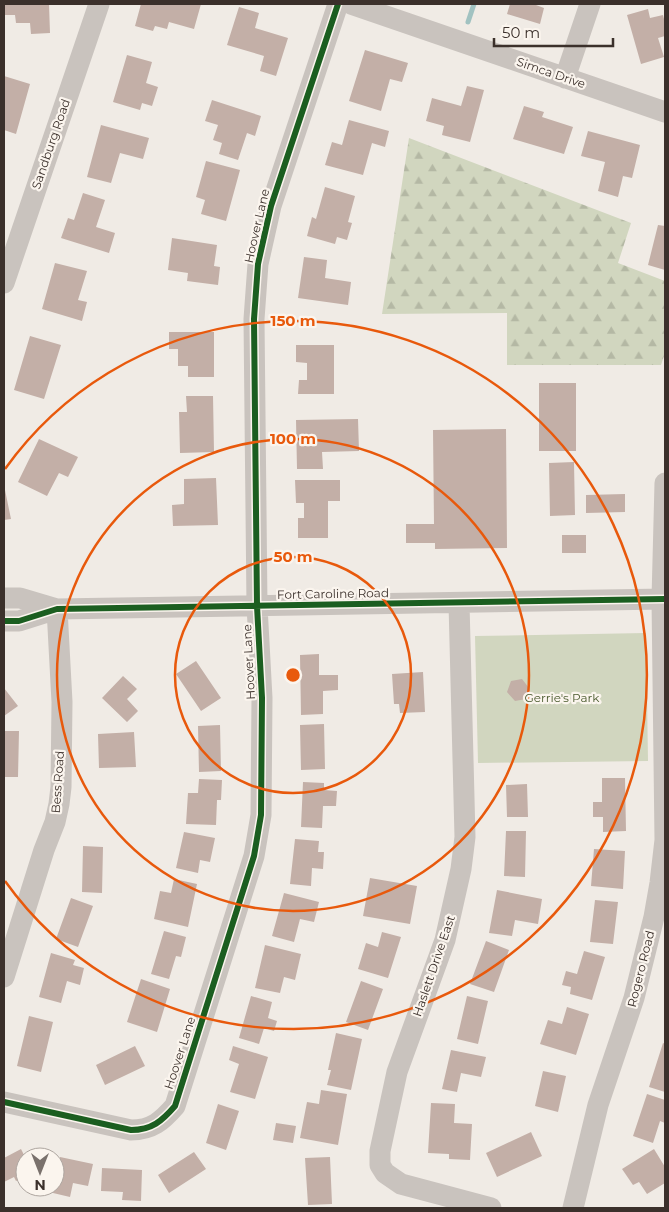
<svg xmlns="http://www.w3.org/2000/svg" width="669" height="1212" viewBox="0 0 669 1212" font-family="Montserrat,sans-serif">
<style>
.forest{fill:url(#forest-firs)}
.park{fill:#d1d6bf}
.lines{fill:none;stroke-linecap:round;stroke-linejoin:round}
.stream{stroke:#a1c2c1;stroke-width:5}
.building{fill:#c3afa7}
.minor{stroke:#c9c3be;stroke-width:21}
.cycleway-casing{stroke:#fbf5ee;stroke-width:9}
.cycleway{stroke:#1b5e20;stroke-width:6}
.ring{fill:none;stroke:#e8590c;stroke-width:2.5}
.labels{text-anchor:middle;stroke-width:4.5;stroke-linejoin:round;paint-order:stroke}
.street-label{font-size:12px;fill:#3b302b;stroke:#fbf5ee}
.park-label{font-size:12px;fill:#4a5a2e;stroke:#fbf5ee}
.centre{fill:#e8590c;stroke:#fbf5ee;stroke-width:2.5}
.ring-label{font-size:15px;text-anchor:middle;font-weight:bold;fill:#e8590c;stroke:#fbf5ee;stroke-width:4.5;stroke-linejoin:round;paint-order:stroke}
</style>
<defs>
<pattern id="forest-firs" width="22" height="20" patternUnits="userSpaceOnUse" patternTransform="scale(1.25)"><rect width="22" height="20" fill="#d1d6bf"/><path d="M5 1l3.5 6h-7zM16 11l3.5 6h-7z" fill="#b4b8a4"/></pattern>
</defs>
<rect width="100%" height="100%" fill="#f0ebe5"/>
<!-- forest -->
<path class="forest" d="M409,138L631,223L618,263L665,281V353L661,365H507V313L382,314Z"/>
<!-- park -->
<path class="park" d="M646,633L648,761L478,763L475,636Z"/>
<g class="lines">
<!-- stream -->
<path class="stream" d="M468,22L474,4"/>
</g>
<!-- building -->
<path class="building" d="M4,4H49L50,33L31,34L30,23H16L15,15H4Z
M141,4H201L194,29L169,22L167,29L155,26L153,31L135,26Z
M510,4H537L536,5L544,8L540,24L507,14Z
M239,7L259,13L255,28L288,38L276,76L260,71L264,56L227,45Z
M648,9L650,18L663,15L665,23V36L658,38L664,57L641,64L627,15Z
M365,50L408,63L402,82L390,79L381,111L349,101Z
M127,55L152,62L146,83L158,87L152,106L142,103L140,110L113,102Z
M4,76L30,84L16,134L4,130Z
M467,86L484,90L470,142L442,135L444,126L426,121L432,98L461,106Z
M212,100L261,116L255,136L247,133L238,160L219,154L222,143L213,140L218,125L205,121Z
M524,106L544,112L542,117L573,127L564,154L513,139Z
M349,120L389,131L385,147L372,143L363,175L325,165L332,142L342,145Z
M101,125L149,138L143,159L120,153L111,183L87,177Z
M588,131L640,145L632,178L623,176L618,197L598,191L605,162L581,156Z
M206,161L240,170L226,221L201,214L205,200L196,197Z
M325,187L355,196L348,222L352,223L347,240L337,237L335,244L307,236L312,217L316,219Z
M83,193L105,200L96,227L115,233L109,253L61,238L68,218L74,220Z
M658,225L665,226V270L648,265Z
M172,238L217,245L214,266L220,267L218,285L187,281L188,273L168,270Z
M304,257L327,260L325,278L351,282L348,305L298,298Z
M55,263L87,271L78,300L87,302L82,321L42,309Z
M169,332H214V377H188V366H178V349H169Z
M30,336L61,345L44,399L14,390Z
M296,345H334V394H298L299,380H307V363L296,362Z
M539,383H576V451H539Z
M186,396H213L214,452L180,453L179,412H187Z
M358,419L359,451L322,452L323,469H297L296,420Z
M506,429L507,548L435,549V543H406V524H434L433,430Z
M39,439L78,457L68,477L59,473L47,496L18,482Z
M574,462L575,515L550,516L549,463Z
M216,478L218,525L173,526L172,505L184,504V479Z
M295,480H340V501H328V538H298V518H304V503H296Z
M4,490H5L11,519L4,520Z
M625,494V512L586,513V495Z
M562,535H586V553H562Z
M319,654V675H338V690L323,691V714L301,715L300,655Z
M196,661L221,698L201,711L176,674Z
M423,672L425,712L400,713L399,704H394L392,674Z
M123,676L137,689L127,699L138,711L127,722L102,698Z
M522,679L529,688L526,699L515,701L507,692L511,681Z
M4,688L18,706L4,716Z
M324,724L325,769L301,770L300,725Z
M220,725L221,771L199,772L198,726Z
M4,731H19L18,777H4Z
M134,732L136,767L99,768L98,734Z
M602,778H625L626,831L603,832V817H593V802H602Z
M199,779L222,780L221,800H217L216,825L186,824L188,793H198Z
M303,782L324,783V790L337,791L336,806H323L322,828L301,827Z
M527,784L528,817H507L506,785Z
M506,831H526L525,877L504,876Z
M184,832L215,838L210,862L200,860L198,873L176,868Z
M295,839L319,841L318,852H324L323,869L312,868L311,886L290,884Z
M83,846L103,847L102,893L82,892Z
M594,849L625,851L623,889L591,886Z
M370,878L417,886L410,924L363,916Z
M174,879L197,884L188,927L154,919L160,891L171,893Z
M497,890L542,899L538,924L515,920L512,936L489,933Z
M284,893L319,902L314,922L300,919L294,942L272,936Z
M71,898L93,906L78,947L56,939Z
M595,900L618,902L613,944L590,942Z
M164,931L186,937L181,957L176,956L169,979L151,974Z
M382,932L401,937L388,978L358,969L366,943L378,947Z
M486,941L509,950L494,992L470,984Z
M265,945L301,954L295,980L284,977L280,993L255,988Z
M584,951L605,957L592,1000L570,994L571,987L562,985L566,971L577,974Z
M51,953L75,960L73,965L84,968L80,985L67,981L61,1003L39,997Z
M141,979L170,989L157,1032L127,1022Z
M361,981L383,989L368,1030L346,1022Z
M251,996L272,1002L268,1018L277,1021L274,1031L264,1028L259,1044L239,1038Z
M467,996L488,1001L478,1044L457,1039Z
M567,1007L589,1014L576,1055L540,1044L548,1020L562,1024Z
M29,1016L53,1022L41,1072L17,1066Z
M336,1033L362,1039L351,1090L327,1085L331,1070H328Z
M663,1043L665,1044V1092L649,1087Z
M135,1046L145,1066L105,1085L96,1065Z
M233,1046L268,1057L255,1099L230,1092L239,1064L229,1060Z
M451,1050L486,1057L481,1077L461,1073L457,1092L442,1089Z
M543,1071L566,1076L558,1112L535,1106Z
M321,1090L347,1094L338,1145L300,1138L307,1102L319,1104Z
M647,1094L665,1100V1123L660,1121L653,1143L633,1136Z
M431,1103L455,1104L454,1123L472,1124L470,1160L449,1159V1154L428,1153Z
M218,1104L239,1111L226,1150L206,1143Z
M276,1123L296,1126L293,1143L273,1140Z
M531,1132L542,1156L497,1177L486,1153Z
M21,1149L25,1157V1177L16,1181L14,1177L4,1182V1158Z
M654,1149L665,1167V1183L647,1194L639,1182L633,1185L622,1169Z
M194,1152L206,1169L169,1193L158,1175Z
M60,1157L93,1164L88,1186L73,1183L70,1197L53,1193Z
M330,1157L332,1204L308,1205L305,1158Z
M102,1168L142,1170L141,1201L122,1200L123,1192L101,1191Z"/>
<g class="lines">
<!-- minor -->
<path class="minor" d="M351,4L665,112
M565,78L590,4
M4,283L99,4
M4,598H20L57,609
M459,603L465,837L461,869L445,940L397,1072L380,1151V1165L385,1173L401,1184L491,1208
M4,621H19L57,609L665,599
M4,977L44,850L55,822L59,804L61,787L62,702L57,609
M4,1102L131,1130C152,1130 162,1121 175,1106L254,856L261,815L262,698L257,606L254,319L258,264L271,206L338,4
M573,1208L598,1105L634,998L654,917L660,883L665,840L662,599L665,483"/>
<defs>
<path id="cycleway" d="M4,621H19L57,609L665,599
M4,1102L131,1130C152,1130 162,1121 175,1106L254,856L261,815L262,698L257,606L254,319L258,264L271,206L338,4"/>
</defs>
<!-- cycleway casing -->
<use href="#cycleway" class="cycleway-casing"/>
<!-- cycleway -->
<use href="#cycleway" class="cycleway"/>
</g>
<!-- distance rings -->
<g class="ring">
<circle cx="293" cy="675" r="118"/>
<circle cx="293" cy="675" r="236"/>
<path d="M5 469A354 354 0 1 1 5 881"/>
</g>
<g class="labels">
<!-- street labels -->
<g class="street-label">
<text transform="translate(551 73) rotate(19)" y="4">Simca Drive</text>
<text transform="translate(51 144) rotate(-71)" y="4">Sandburg Road</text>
<text transform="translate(257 226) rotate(-77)" y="4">Hoover Lane</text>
<text transform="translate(333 594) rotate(-1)" y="4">Fort Caroline Road</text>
<text transform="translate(249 662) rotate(-93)" y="4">Hoover Lane</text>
<text transform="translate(58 782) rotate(-86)" y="4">Bess Road</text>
<text transform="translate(434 966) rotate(-71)" y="4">Haslett Drive East</text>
<text transform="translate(641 969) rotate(-76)" y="4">Rogero Road</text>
<text transform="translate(180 1053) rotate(-72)" y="4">Hoover Lane</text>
</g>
<!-- park labels -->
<g class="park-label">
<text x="562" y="702">Gerrie's Park</text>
</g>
</g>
<circle cx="293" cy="675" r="8" class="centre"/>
<g class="ring-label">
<text x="293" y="326">150 m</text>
<text x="293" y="444">100 m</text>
<text x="293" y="562">50 m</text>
</g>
<!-- border -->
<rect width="669" height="1212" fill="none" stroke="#3b302b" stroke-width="10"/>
<!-- north arrow -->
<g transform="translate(40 1172) rotate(180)"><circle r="24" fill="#fbf5ee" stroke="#aea6a0"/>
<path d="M0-4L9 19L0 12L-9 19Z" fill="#7a716c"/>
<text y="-8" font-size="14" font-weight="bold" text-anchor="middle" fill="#3b302b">N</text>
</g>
<!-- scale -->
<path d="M494 38v8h119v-8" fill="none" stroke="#3b302b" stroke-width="2.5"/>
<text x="502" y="38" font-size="15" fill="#3b302b" stroke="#fbf5ee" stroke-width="4" paint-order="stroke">50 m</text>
</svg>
